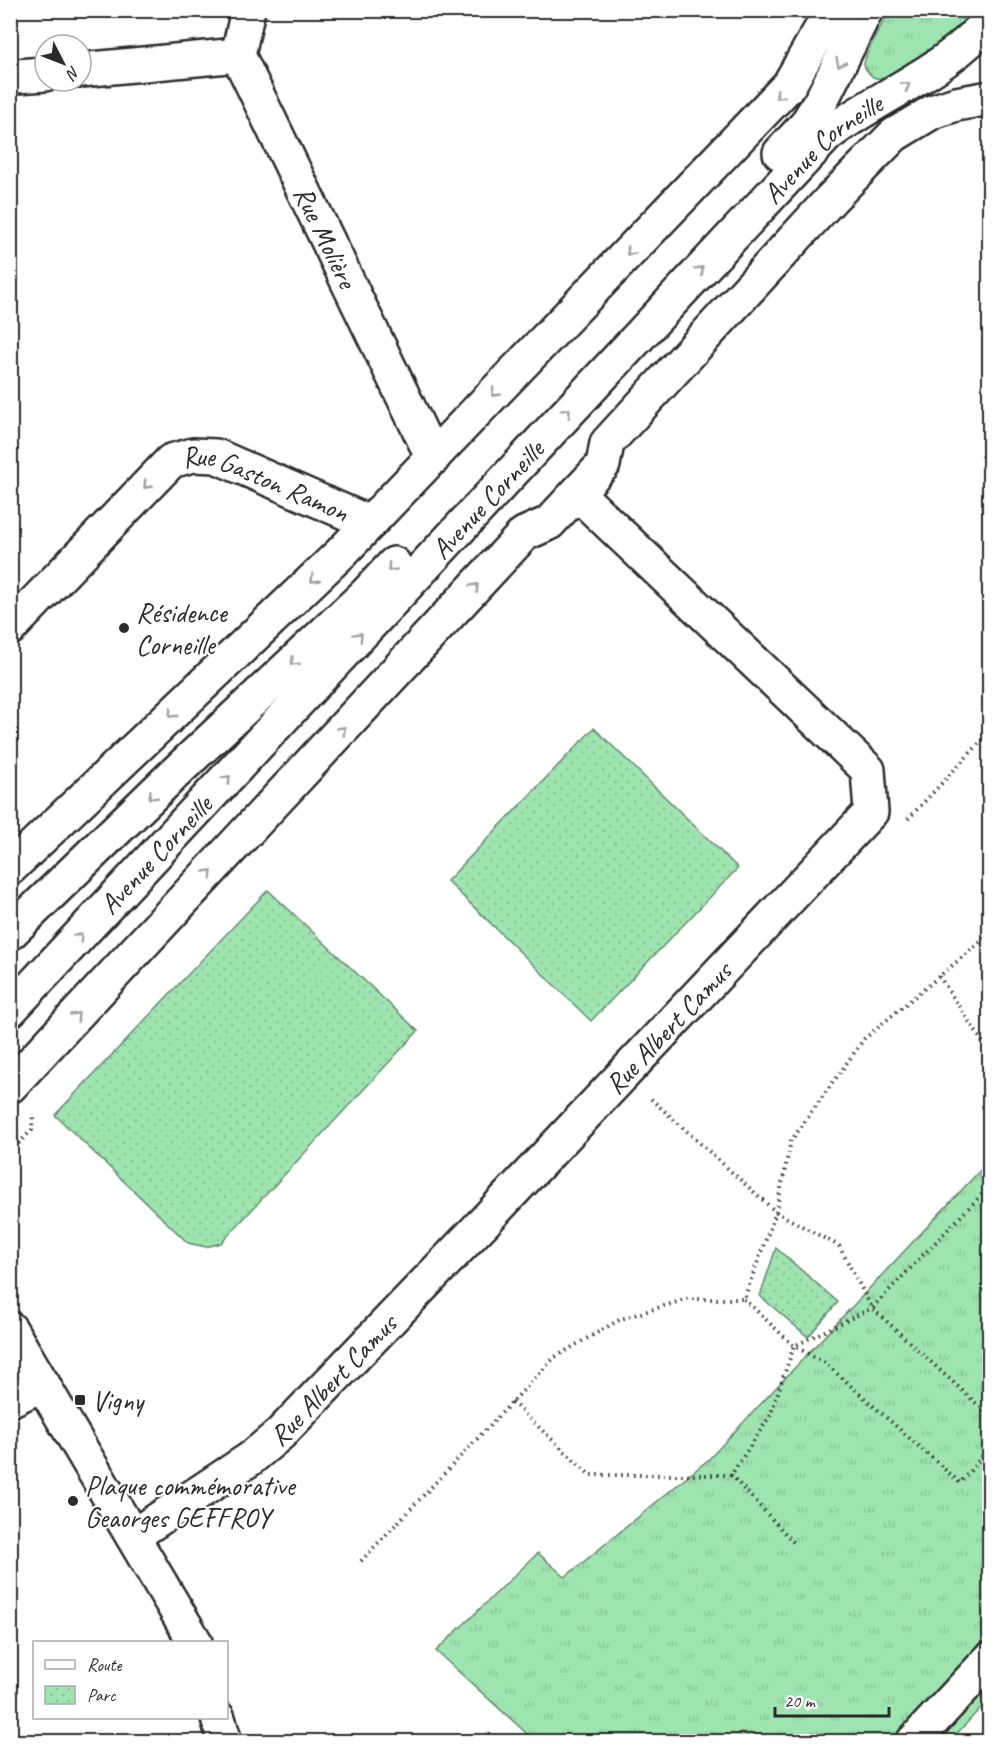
<svg xmlns="http://www.w3.org/2000/svg" width="1000" height="1752" viewBox="0 0 1000 1752" font-family="Caveat,sans-serif">
<style>
.grass{fill:url(#grass-tufts);stroke:#64886e;stroke-width:1.5}
.park{fill:url(#park-dots);stroke:#64886e;stroke-width:1.5}
.lines{fill:none;stroke-linecap:round;stroke-linejoin:round}
.minor-casing{stroke:#2b2b2b;stroke-width:38}
.major-casing{stroke:#2b2b2b;stroke-width:38}
.path{stroke:#2b2b2b;stroke-width:4;stroke-dasharray:1.5 4.5;stroke-linecap:butt}
.minor{stroke:#fff;stroke-width:33}
.major{stroke:#fff;stroke-width:33}
.oneway{stroke:#a0a0a0}
.poi-dot{fill:#2b2b2b;stroke:#fff;stroke-width:2}
.labels{text-anchor:middle;stroke-width:4.5;stroke-linejoin:round;paint-order:stroke}
.street-label{font-size:28px;fill:#2b2b2b;stroke:#fff}
.poi-label{font-size:28px;fill:#2b2b2b;stroke:#fff;text-anchor:start}
</style>
<defs>
<pattern id="grass-tufts" width="24" height="20" patternUnits="userSpaceOnUse" patternTransform="scale(1.5)"><rect width="24" height="20" fill="#9ee4b0"/><path d="M3 7l-1-3M5 7V3M7 7l1-3M15 17l-1-3M17 17v-4M19 17l1-3" fill="none" stroke="#88c498"/></pattern>
<pattern id="park-dots" width="8" height="8" patternUnits="userSpaceOnUse" patternTransform="scale(1.5)"><rect width="8" height="8" fill="#9ee4b0"/><path d="M2 2h.1M6 6h.1" fill="none" stroke="#88c498" stroke-width="1.8" stroke-linecap="round"/></pattern>
</defs>
<rect width="100%" height="100%" fill="#fff"/>
<filter id="ink" filterUnits="userSpaceOnUse"><feTurbulence type="fractalNoise" baseFrequency=".0167" numOctaves="2"/><feDisplacementMap in="SourceGraphic" scale="12" xChannelSelector="R" yChannelSelector="G"/><feConvolveMatrix kernelMatrix="1 2 1 2 8 2 1 2 1" color-interpolation-filters="sRGB"/></filter>
<g filter="url(#ink)">
<!-- grass -->
<path class="grass" d="M891,11H955L965,20C950,35 902,76 881,78C876,79 872,77 869,73C866,70 865,69 864,65C864,55 884,19 891,11Z
M989,1161V1699L950,1741H535L436,1651L538,1553L565,1577L709,1459Z"/>
<!-- park -->
<path class="park" d="M594,728L738,868L591,1021L447,881Z
M268,890L418,1031L221,1243L206,1247L188,1243L55,1115Z
M776,1248L838,1302L808,1337L760,1296Z"/>
<g class="lines">
<defs>
<g id="minor">
<path id="s1" d="M248,10L238,55L433,458"/>
<path d="M81,70L238,55"/>
<path d="M17,76L45,74"/>
<path id="s2" d="M10,628L171,461L193,455L216,456L370,523"/>
<path d="M10,868L341,553L789,85L832,10"/>
<path d="M10,1086L524,534L549,523L603,465L607,443L831,199L894,135L932,112L956,104L990,98"/>
<path d="M10,1329L195,1642"/>
<path d="M10,1400L43,1384"/>
<path id="s3" d="M133,1536L250,1459L280,1434L484,1222L871,812L868,770L577,493"/>
<path d="M218,1718L225,1742"/>
<path d="M913,1742L990,1659"/>
</g>
<g id="major">
<path d="M780,153L806,125L822,99L866,10"/>
<path d="M10,933L174,774L367,593L394,564"/>
<path id="s4" d="M10,1010L827,135C879,95 947,72 990,19"/>
</g>
</defs>
<!-- minor casing -->
<use href="#minor" class="minor-casing"/>
<!-- major casing -->
<use href="#major" class="major-casing"/>
<!-- path -->
<path class="path" d="M908,819L990,732
M939,976L990,1053
M651,1099L776,1212L839,1246L872,1308L990,1416
M10,1152L32,1130L33,1113
M744,1299L794,1346L825,1363L960,1483L990,1447
M512,1402L590,1475H731L770,1416L794,1346L872,1308L990,1186
M731,1475L796,1545
M361,1561L555,1357L621,1319L687,1299H744L776,1212L791,1141L864,1039L990,934"/>
<!-- minor -->
<use href="#minor" class="minor"/>
<!-- major -->
<use href="#major" class="major"/>
</g>
<!-- one-way arrows -->
<defs><path id="oneway-chevron" d="M-2-3.5L2.5 0L-2 3.5" fill="none" stroke-width="1.6" stroke-linecap="round" stroke-linejoin="round" transform="scale(1.5)"/></defs>
<g class="oneway">
<use href="#oneway-chevron" transform="translate(840 63) rotate(116)"/>
<use href="#oneway-chevron" transform="translate(906 86) rotate(-29)"/>
<use href="#oneway-chevron" transform="translate(779 95) rotate(134)"/>
<use href="#oneway-chevron" transform="translate(630 252) rotate(134)"/>
<use href="#oneway-chevron" transform="translate(700 270) rotate(-47)"/>
<use href="#oneway-chevron" transform="translate(495 393) rotate(134)"/>
<use href="#oneway-chevron" transform="translate(567 412) rotate(-47)"/>
<use href="#oneway-chevron" transform="translate(147 485) rotate(134)"/>
<use href="#oneway-chevron" transform="translate(391 568) rotate(133)"/>
<use href="#oneway-chevron" transform="translate(314 579) rotate(136)"/>
<use href="#oneway-chevron" transform="translate(475 587) rotate(-47)"/>
<use href="#oneway-chevron" transform="translate(359 636) rotate(-47)"/>
<use href="#oneway-chevron" transform="translate(294 662) rotate(137)"/>
<use href="#oneway-chevron" transform="translate(172 714) rotate(136)"/>
<use href="#oneway-chevron" transform="translate(342 730) rotate(-47)"/>
<use href="#oneway-chevron" transform="translate(227 779) rotate(-47)"/>
<use href="#oneway-chevron" transform="translate(152 796) rotate(136)"/>
<use href="#oneway-chevron" transform="translate(209 873) rotate(-47)"/>
<use href="#oneway-chevron" transform="translate(79 937) rotate(-47)"/>
<use href="#oneway-chevron" transform="translate(76 1016) rotate(-47)"/>
</g>
</g>
<!-- markers -->
<g class="poi-dot">
<circle cx="124" cy="628" r="6"/>
<rect x="74" y="1394" width="12" height="12" rx="3"/>
<circle cx="73" cy="1501" r="6"/>
</g>
<g class="labels">
<!-- street labels -->
<g class="street-label">
<text dy="10" stroke="none"><textPath href="#s4" startOffset="1185">Avenue Corneille</textPath></text>
<text dy="10" stroke="none"><textPath href="#s1" startOffset="248">Rue Molière</textPath></text>
<text dy="10" stroke="none"><textPath href="#s2" startOffset="332">Rue Gaston Ramon</textPath></text>
<text dy="10" stroke="none"><textPath href="#s4" startOffset="699">Avenue Corneille</textPath></text>
<text dy="10" stroke="none"><textPath href="#s4" startOffset="213">Avenue Corneille</textPath></text>
<text dy="10" stroke="none"><textPath href="#s3" startOffset="741">Rue Albert Camus</textPath></text>
<text dy="10" stroke="none"><textPath href="#s3" startOffset="255">Rue Albert Camus</textPath></text>
</g>
<!-- poi labels -->
<g class="poi-label">
<text x="136" y="622">Résidence<tspan x="136" dy="32">Corneille</tspan></text>
<text x="92" y="1410">Vigny</text>
<text x="85" y="1495">Plaque commémorative<tspan x="85" dy="32">Geaorges GEFFROY</tspan></text>
</g>
</g>
<!-- margin -->
<rect width="1000" height="1752" fill="none" stroke="#fff" stroke-width="36"/>
<rect x="18" y="18" width="964" height="1716" fill="none" stroke="#2b2b2b" stroke-width="2" filter="url(#ink)"/>
<!-- legend -->
<rect x="33" y="1641" width="195" height="78" fill="#ffffff" stroke="#aaaaaa" stroke-width="1.5"/>
<rect x="45" y="1660" width="30" height="9" fill="#ffffff" stroke="#aaaaaa" stroke-width="1.5"/>
<text x="87" y="1671" font-size="18" fill="#2b2b2b">Route</text>
<rect x="45" y="1686" width="30" height="18" fill="url(#park-dots)" stroke="#aaaaaa" stroke-width="1.5"/>
<text x="87" y="1701" font-size="18" fill="#2b2b2b">Parc</text>
<!-- north arrow -->
<g transform="translate(63 63) rotate(132)"><circle r="28" fill="#ffffff" stroke="#aaaaaa" stroke-width="1.5"/>
<path d="M0-4.5L10 22L0 15L-10 22Z" fill="#2b2b2b"/>
<text y="-9" font-size="16" font-weight="bold" text-anchor="middle" fill="#2b2b2b">N</text>
</g>
<!-- scale -->
<path d="M775 1707v9h114v-9" fill="none" stroke="#2b2b2b" stroke-width="3"/>
<text x="784" y="1707" font-size="18" fill="#2b2b2b" stroke="#ffffff" stroke-width="4.5" paint-order="stroke">20 m</text>
</svg>
